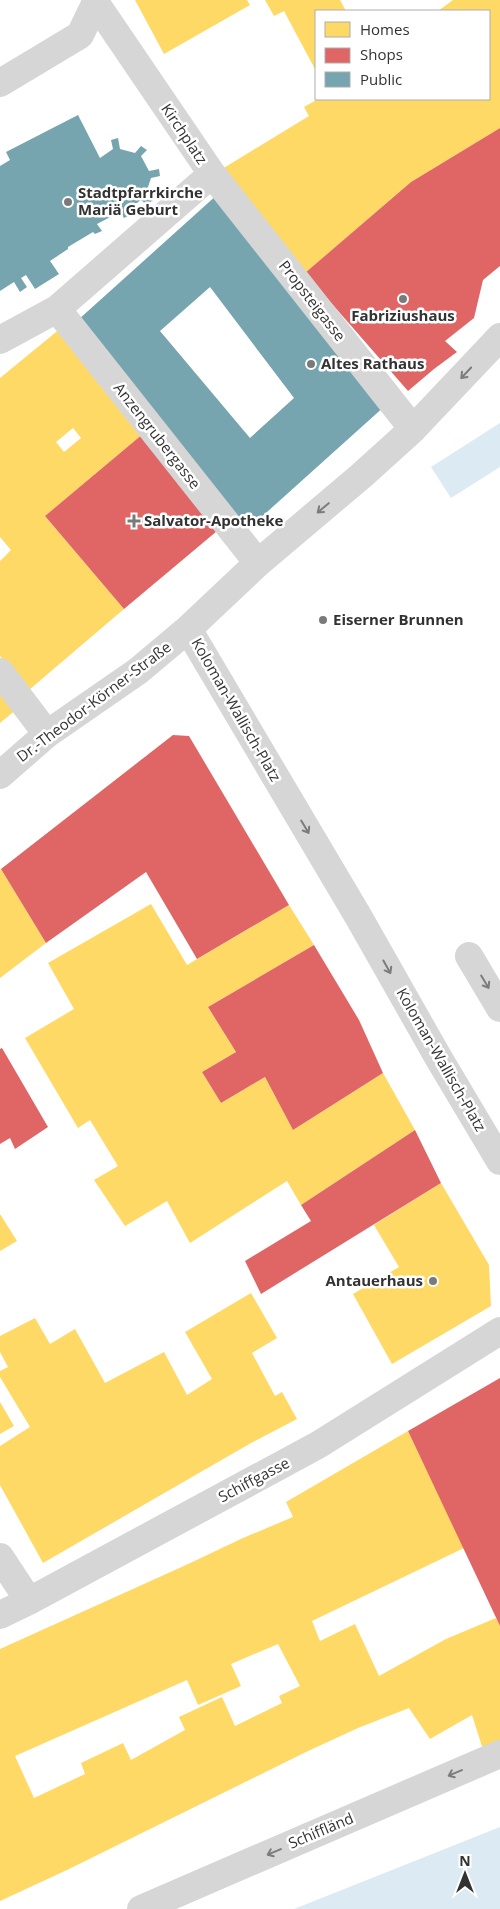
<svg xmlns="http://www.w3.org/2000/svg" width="500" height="1909" viewBox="0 0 500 1909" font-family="'Open Sans',sans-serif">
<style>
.water{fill:#dcebf3}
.homes{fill:#ffd966;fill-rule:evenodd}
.shops{fill:#e06666}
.public{fill:#76a5af;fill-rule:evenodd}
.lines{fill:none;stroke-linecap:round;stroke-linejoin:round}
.minor{stroke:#d6d6d6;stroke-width:28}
.oneway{stroke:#7c7c7c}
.poi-dot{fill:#7a7a7a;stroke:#fff;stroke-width:2}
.labels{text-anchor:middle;stroke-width:5;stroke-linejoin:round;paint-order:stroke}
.street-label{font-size:15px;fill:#323232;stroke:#fff}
.poi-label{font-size:15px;font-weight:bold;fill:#323232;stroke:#fff;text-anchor:start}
</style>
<rect width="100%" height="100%" fill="#fff"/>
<!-- water -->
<path class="water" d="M500,423V467L451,498L431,467Z
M500,1827V1909H294Z"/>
<!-- homes -->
<path class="homes" d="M135,0H247L250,5L164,54Z
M265,0H340L346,11H316V71L284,11L274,16Z
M453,0H500V128L411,182L305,273L222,169L309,116L304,107L318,99H489V11H438Z
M61,328L144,433L45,516L124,609L29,690L0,656V561L11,550L0,537V378ZM73,428L81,438L64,452L56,442Z
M0,682L17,709L0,723Z
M1,869L46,943L0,978V870Z
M151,904L187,965L289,905L314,945L208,1007L236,1052L202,1072L221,1103L265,1077L293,1130L383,1073L415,1130L301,1205L287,1181L190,1243L167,1201L125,1226L94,1180L118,1166L90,1120L78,1128L25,1038L74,1009L48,963Z
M441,1183L489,1265L491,1306L392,1364L353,1294L399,1267L374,1225Z
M0,1214L17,1241L0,1251Z
M251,1293L277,1338L252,1353L275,1396L282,1392L297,1419L251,1443L43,1563L0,1485V1446L30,1427L0,1377V1371L8,1367L0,1352V1336L35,1318L50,1344L75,1329L105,1383L164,1352L187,1395L212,1379L185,1332Z
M0,1402L14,1426L0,1434Z
M408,1431L464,1548L312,1621L320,1641L355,1624L379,1676L446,1639L496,1618L500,1626V1750L485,1756L472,1715L430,1739L409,1708L358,1728L306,1752L67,1870L0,1901V1649L186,1565L243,1538L293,1517L286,1502ZM278,1644L300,1686L279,1696L282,1703L235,1726L222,1697L179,1717L185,1730L131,1760L123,1743L81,1763L85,1774L34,1798L15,1756L187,1680L198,1705L241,1686L231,1664Z"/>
<!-- shops -->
<path class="shops" d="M500,128V266L483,280L474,318L445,341L457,352L434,369L408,391L305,273L411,182Z
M144,433L223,526L124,609L45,516Z
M173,735L189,736L289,905L197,959L146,872L46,943L1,869Z
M314,945L359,1020L383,1073L293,1130L265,1077L221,1103L202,1072L236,1052L208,1007Z
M2,1048L48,1127L15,1149L10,1138L0,1144V1049Z
M415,1130L441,1183L261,1294L245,1261L311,1221L301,1205Z
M500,1378V1626L408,1431Z"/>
<!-- public -->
<path class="public" d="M78,115L100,158L113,149L111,140L118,138L120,149L135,153L141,146L147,150L141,156L149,171L159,169L160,176L151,178L146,193L153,200L147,205L141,200L131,207L134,213L124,218L120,212L97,224L102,231L95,234L93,232L68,247V249L50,261L59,274L35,289L26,275L21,278L27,287L20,292L14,282L0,291V166L10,160L6,152Z
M218,194L386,405L247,530L78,320ZM210,287L294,398L250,438L160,331Z"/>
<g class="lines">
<!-- minor -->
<path class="minor" d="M0,83L80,35L97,0
M212,174L413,429
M57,309L258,563
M0,340L57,309L212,174L95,2
M188,629L358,916L438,1057L500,1161
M0,672L47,734
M0,775L47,734L138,671L188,629L258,563L361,476L413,429L500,337
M469,956L500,1008
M0,1557L29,1601
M0,1615L29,1601L318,1445L500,1331
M141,1909L500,1754"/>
</g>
<!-- one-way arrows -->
<defs><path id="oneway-shaft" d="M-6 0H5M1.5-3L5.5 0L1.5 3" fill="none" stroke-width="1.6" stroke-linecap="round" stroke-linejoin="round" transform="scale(1.25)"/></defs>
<g class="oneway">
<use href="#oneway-shaft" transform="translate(466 373) rotate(133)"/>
<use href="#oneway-shaft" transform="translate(323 508) rotate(140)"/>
<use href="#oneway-shaft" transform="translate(305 827) rotate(59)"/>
<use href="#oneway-shaft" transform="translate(387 967) rotate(61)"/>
<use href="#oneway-shaft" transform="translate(485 982) rotate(59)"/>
<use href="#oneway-shaft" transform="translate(455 1773) rotate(157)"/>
<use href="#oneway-shaft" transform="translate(274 1852) rotate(157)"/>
</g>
<!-- markers -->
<g class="poi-dot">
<circle cx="68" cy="202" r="5"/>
<circle cx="403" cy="299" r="5"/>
<circle cx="311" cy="364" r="5"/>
<path d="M131.5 513.5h5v5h5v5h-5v5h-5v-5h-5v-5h5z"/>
<circle cx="323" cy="620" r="5"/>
<circle cx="433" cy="1281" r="5"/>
</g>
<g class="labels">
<!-- street labels -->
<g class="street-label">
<text transform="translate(184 134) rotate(56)" y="5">Kirchplatz</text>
<text transform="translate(312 301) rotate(52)" y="5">Propsteigasse</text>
<text transform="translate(157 436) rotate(52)" y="5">Anzengrubergasse</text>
<text transform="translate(94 702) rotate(-37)" y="5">Dr.-Theodor-Körner-Straße</text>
<text transform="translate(236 710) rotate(60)" y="5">Koloman-Wallisch-Platz</text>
<text transform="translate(441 1060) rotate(60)" y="5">Koloman-Wallisch-Platz</text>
<text transform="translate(254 1480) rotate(-28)" y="5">Schiffgasse</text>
<text transform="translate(321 1831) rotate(-23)" y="5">Schiffländ</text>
</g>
<!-- poi labels -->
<g class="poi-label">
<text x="78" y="198">Stadtpfarrkirche<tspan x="78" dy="17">Mariä Geburt</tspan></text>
<text x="403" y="321" text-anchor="middle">Fabriziushaus</text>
<text x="321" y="369">Altes Rathaus</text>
<text x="144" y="526">Salvator-Apotheke</text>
<text x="333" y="625">Eiserner Brunnen</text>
<text x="423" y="1286" text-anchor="end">Antauerhaus</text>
</g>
</g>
<!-- legend -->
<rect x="315" y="10" width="175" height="90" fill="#ffffff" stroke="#adadad"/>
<rect x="325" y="22" width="25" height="15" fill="#ffd966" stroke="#adadad"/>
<text x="360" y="35" font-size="15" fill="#323232">Homes</text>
<rect x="325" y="48" width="25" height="15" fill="#e06666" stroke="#adadad"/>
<text x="360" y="60" font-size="15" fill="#323232">Shops</text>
<rect x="325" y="72" width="25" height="15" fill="#76a5af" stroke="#adadad"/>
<text x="360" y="85" font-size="15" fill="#323232">Public</text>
<!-- north arrow -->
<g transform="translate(465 1874)" stroke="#ffffff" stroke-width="4" paint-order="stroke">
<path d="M0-4L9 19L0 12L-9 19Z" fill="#323232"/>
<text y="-8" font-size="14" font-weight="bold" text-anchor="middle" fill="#323232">N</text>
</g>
</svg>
